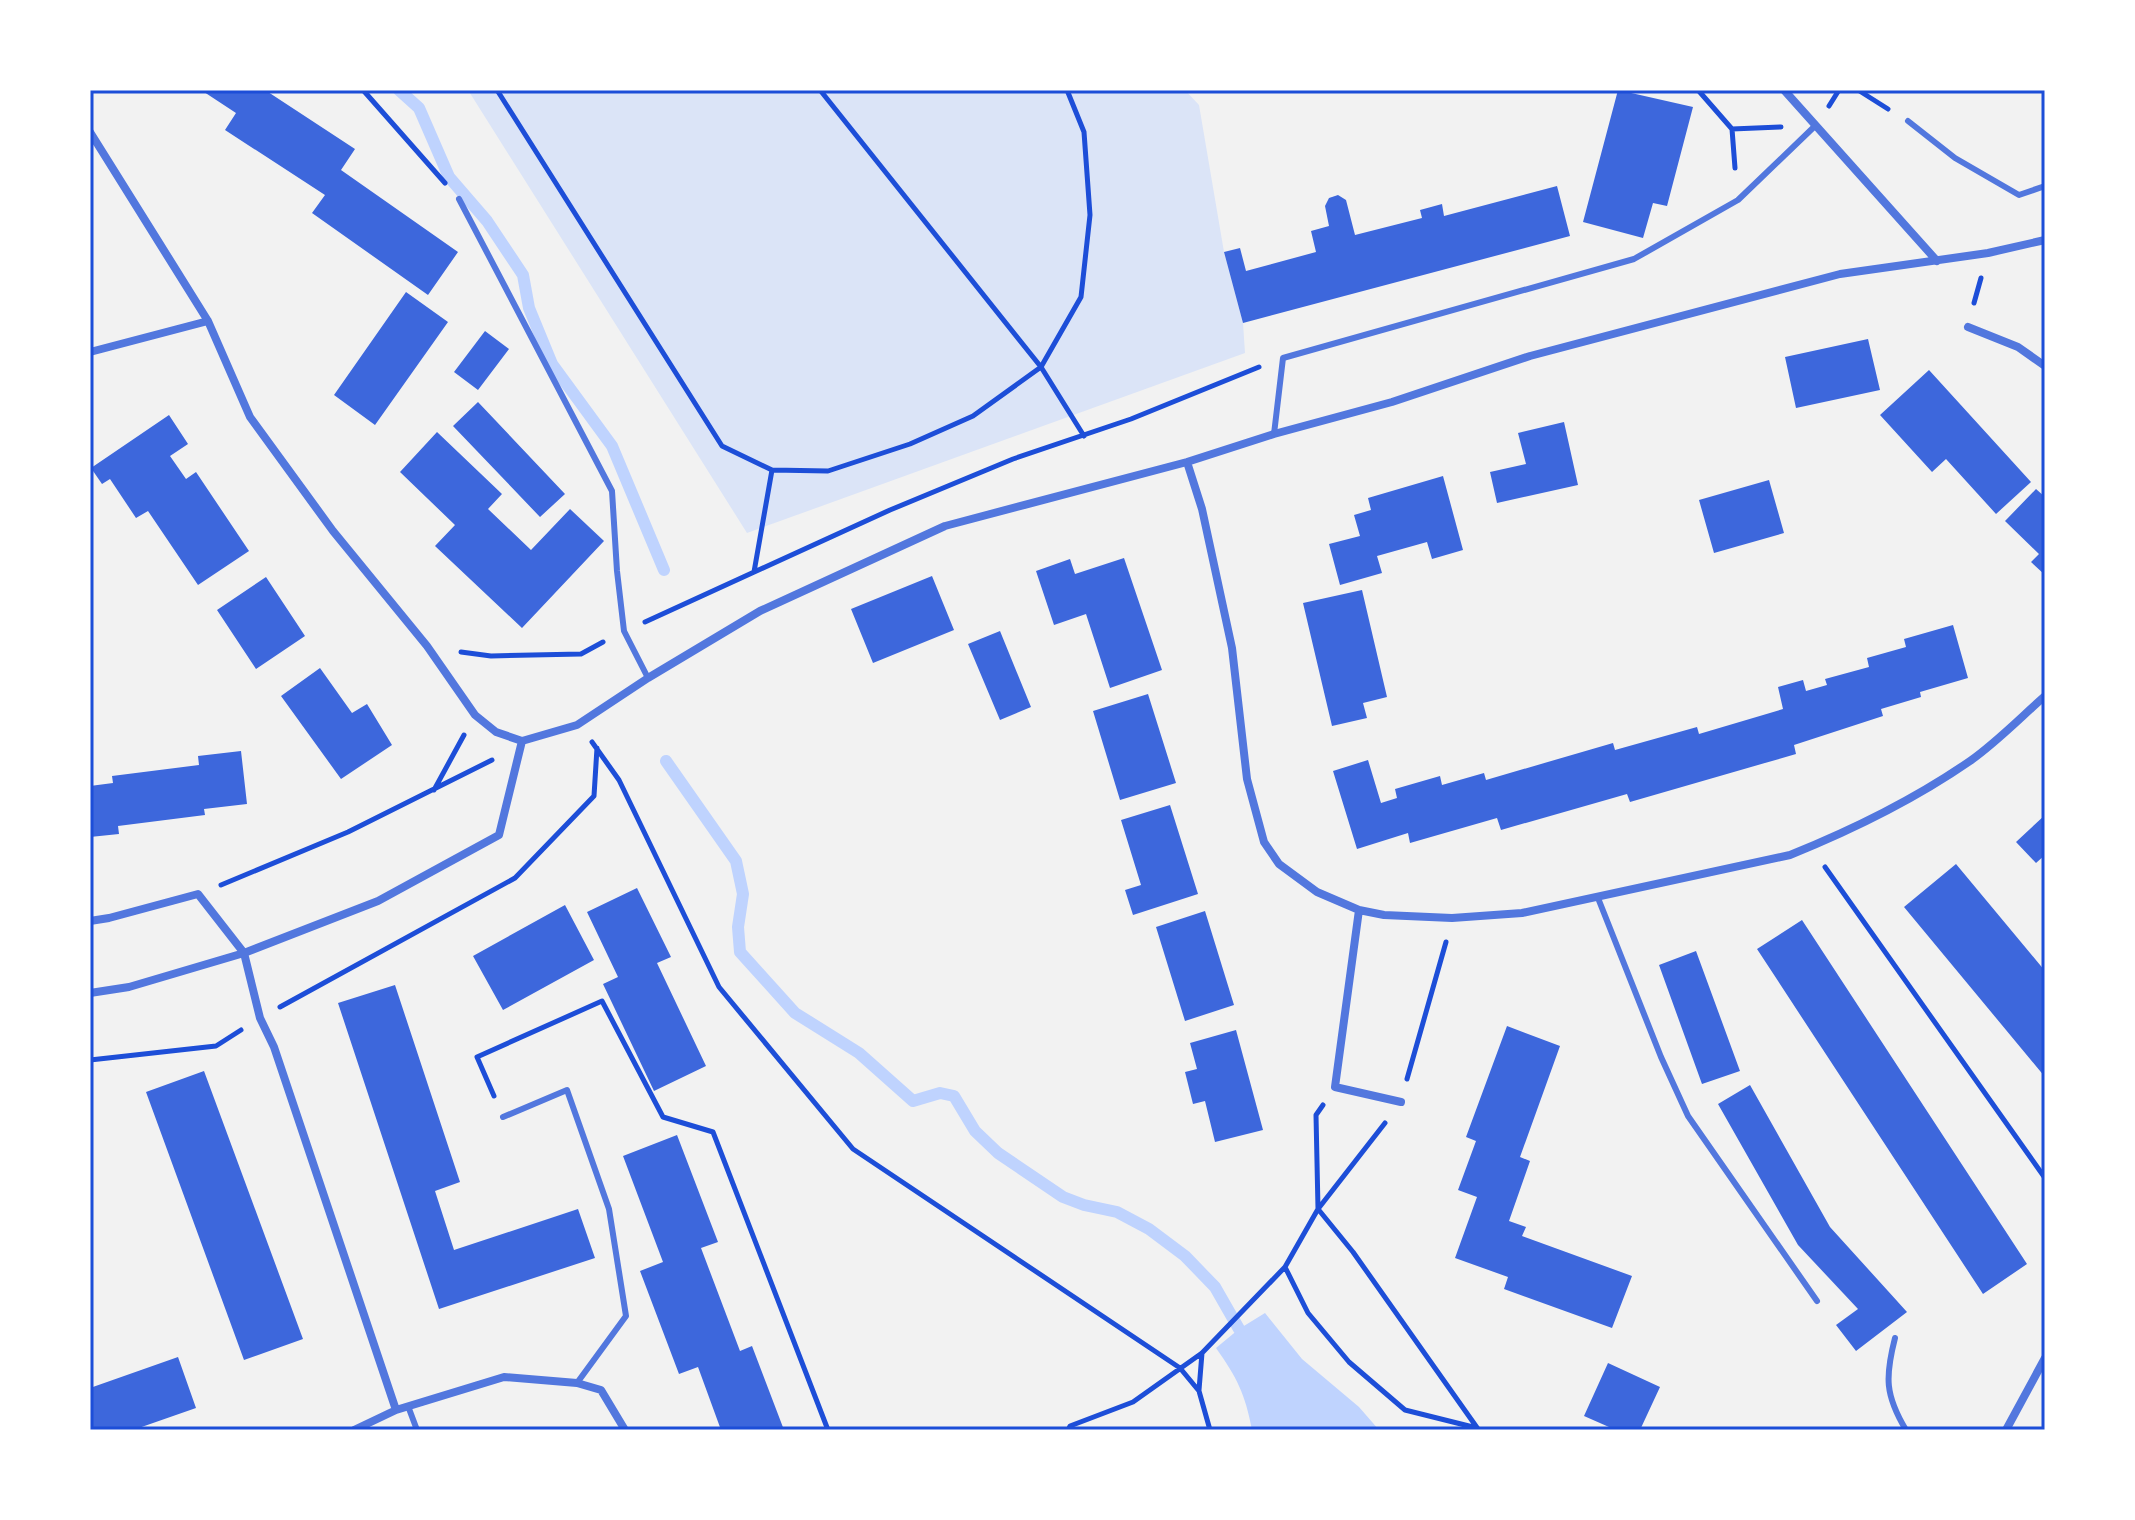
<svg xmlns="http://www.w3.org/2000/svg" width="2135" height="1520" viewBox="0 0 2135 1520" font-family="'Zilla Slab',serif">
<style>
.green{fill:#dbe4f7}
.water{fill:#bfd3fe}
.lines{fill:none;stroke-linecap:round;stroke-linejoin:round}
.stream{stroke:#bfd3fe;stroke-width:12}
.building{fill:#3d67dc}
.path{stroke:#1d4ed8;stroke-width:5}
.service{stroke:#5277de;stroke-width:6}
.minor{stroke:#5277de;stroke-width:8}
.neatline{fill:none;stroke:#1d4ed8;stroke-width:3}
</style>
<rect width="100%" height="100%" fill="#f2f2f2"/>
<!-- green -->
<path class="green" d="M468,90H1185L1199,105L1224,252L1243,323L1245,353L747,533Z"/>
<!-- water -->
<path class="water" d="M1265,1313L1302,1359L1359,1407L1379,1430H1252C1245,1393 1237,1378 1216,1348L1239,1329Z"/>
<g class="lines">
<!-- stream -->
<path class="stream" d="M399,90L419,108L449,177L487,221L523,275L529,308L552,364L612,446L664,570
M666,761L736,861L743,894L738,927L740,952L795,1013L859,1053L913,1101L940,1093L954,1096L975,1131L998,1153L1063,1197L1084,1205L1117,1212L1149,1229L1185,1256L1215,1287L1239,1329"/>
</g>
<!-- building -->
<path class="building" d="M201,90H265L355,149L341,170L458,252L428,295L312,213L325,195L225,130L236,113Z
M1618,90L1693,107L1667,206L1653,203L1643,238L1583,222Z
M1557,186L1570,236L1243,323L1224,252L1240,248L1246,271L1316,252L1311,231L1329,226L1325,206L1329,198L1338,195L1346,200L1355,235L1422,218L1420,210L1442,204L1444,216Z
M406,292L448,322L375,425L334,395Z
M485,331L509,349L478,390L454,372Z
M1868,339L1880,390L1796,408L1785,357Z
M1929,370L2031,482L1996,514L1946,459L1932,472L1880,415Z
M478,402L565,494L540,517L453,426Z
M169,415L188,444L170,456L186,479L196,472L249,551L198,585L148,511L136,518L110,479L102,484L91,468Z
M1564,422L1578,485L1497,503L1490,472L1526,464L1518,433Z
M437,432L502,494L488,509L531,550L570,509L604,541L522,628L435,546L455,525L400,472Z
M1443,476L1463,550L1432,559L1427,542L1377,556L1382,573L1340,585L1329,544L1360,536L1354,515L1371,510L1368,498Z
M1769,480L1784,533L1714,553L1699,500Z
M2036,489L2045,497V575L2031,562L2039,554L2005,521Z
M1124,558L1162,670L1110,688L1086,614L1054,625L1036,571L1070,559L1075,574Z
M932,576L954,630L873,663L851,609Z
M266,577L305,636L256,669L217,610Z
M1362,590L1387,697L1363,703L1367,718L1332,726L1303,603Z
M1953,625L1968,678L1920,692L1921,697L1881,709L1883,716L1794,745L1796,754L1630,802L1627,794L1501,830L1497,818L1410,843L1408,833L1357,849L1333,771L1368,760L1381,803L1397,798L1395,789L1440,776L1442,785L1484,773L1486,780L1613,743L1615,750L1697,727L1699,734L1783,709L1778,687L1803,680L1806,691L1827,685L1825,679L1869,667L1867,658L1906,647L1904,639Z
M1000,631L1031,707L1000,720L968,644Z
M320,668L352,713L367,704L392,745L341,779L281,696Z
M1148,694L1176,783L1120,800L1093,711Z
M241,751L247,804L204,809L205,815L118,826L119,834L90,837V786L113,783L112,776L199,765L198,756Z
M1170,805L1198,894L1133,915L1125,890L1141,885L1121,820Z
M2045,815V855L2036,863L2016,842Z
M1956,864L2045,971V1077L1904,907Z
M637,888L671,957L657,963L706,1066L654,1091L603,984L618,977L587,912Z
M565,905L594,960L503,1010L473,956Z
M1205,911L1234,1005L1185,1021L1156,927Z
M1802,920L2027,1264L1983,1294L1757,949Z
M1696,951L1740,1071L1702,1084L1659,965Z
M395,985L460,1182L435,1191L454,1250L578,1209L595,1258L439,1309L338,1003Z
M1507,1026L1560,1046L1520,1157L1530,1161L1509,1221L1526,1227L1522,1236L1632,1276L1612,1328L1504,1289L1508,1277L1455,1258L1477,1197L1458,1190L1476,1141L1466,1137Z
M1236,1030L1263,1130L1215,1142L1205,1101L1193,1104L1185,1072L1197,1069L1190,1043Z
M204,1071L303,1339L244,1360L146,1092Z
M1750,1085L1830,1227L1907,1312L1856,1351L1836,1325L1858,1309L1798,1245L1718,1104Z
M677,1135L718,1242L701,1248L740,1351L752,1346L784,1430H721L698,1367L679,1374L640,1271L663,1262L623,1156Z
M178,1357L196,1408L133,1430H90V1388Z
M1608,1363L1660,1387L1640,1430H1608L1609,1427L1584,1416Z"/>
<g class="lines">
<!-- path -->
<path class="path" d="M363,90L445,183
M497,90L722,446L772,470L828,471L910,444L973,416L1041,367L1081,297L1090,215L1084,132L1067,90
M820,90L1041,367L1084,436
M1698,90L1732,129L1735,168
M1858,90L1888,109
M1829,106L1839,90
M1732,129L1781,127
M1974,303L1981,278
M754,572L772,470
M645,622L890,510L1013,459L1131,419L1259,367
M461,652L491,656L581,654L603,642
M592,742L619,780L719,987L853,1149L1180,1368L1199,1391L1210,1430
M434,790L464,735
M1825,867L2045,1178
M221,885L348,832L492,760
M280,1007L515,878L594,796L597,748
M90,1060L216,1046L241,1030
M1407,1079L1446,942
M494,1096L477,1057L602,1001L663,1117L713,1132L828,1430
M1323,1105L1316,1115L1318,1209L1353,1252L1478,1429
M1385,1123L1318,1209L1285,1267L1308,1313L1349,1362L1405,1410L1477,1428
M1199,1390L1202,1353
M1068,1430L1070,1426L1133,1402L1202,1353L1285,1267"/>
<!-- service -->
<path class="service" d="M1908,121L1955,158L2019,195L2045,186
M459,199L612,491L617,571L624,631L648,678
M1274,434L1283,358L1634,259L1738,200L1816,125
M1598,898L1661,1057L1688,1116L1817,1301
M503,1117L567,1090L609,1209L626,1316L577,1383
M1895,1338C1885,1377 1885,1395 1906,1430
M408,1406L417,1430"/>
<!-- minor -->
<path class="minor" d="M1784,90L1937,261
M90,132L208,321L250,417L333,531L427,646L475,715L496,732L522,741
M1968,327L2018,347L2045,366
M90,352L208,321
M1187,462L1202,509L1232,648L1247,779L1264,842L1279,864L1317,892L1359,910L1384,915L1452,918L1522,913L1790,855C1852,830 1915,799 1970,761C1997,742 2021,717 2045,696
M522,741L577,725L648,678L760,611L945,526L1187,462L1274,434L1392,402L1530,356L1840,274L1988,253L2045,240
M1359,910L1335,1087L1401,1102
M90,921L109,918L198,894L244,953L260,1018L274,1047L396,1410L504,1377L577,1383L601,1390L625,1430
M90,993L129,987L244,953L378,901L499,835L522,741
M354,1430L396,1410
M2006,1430L2045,1358"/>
</g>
<!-- border -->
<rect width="2135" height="1520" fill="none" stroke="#ffffff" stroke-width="184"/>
<rect x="92" y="92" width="1951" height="1336" class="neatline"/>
</svg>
